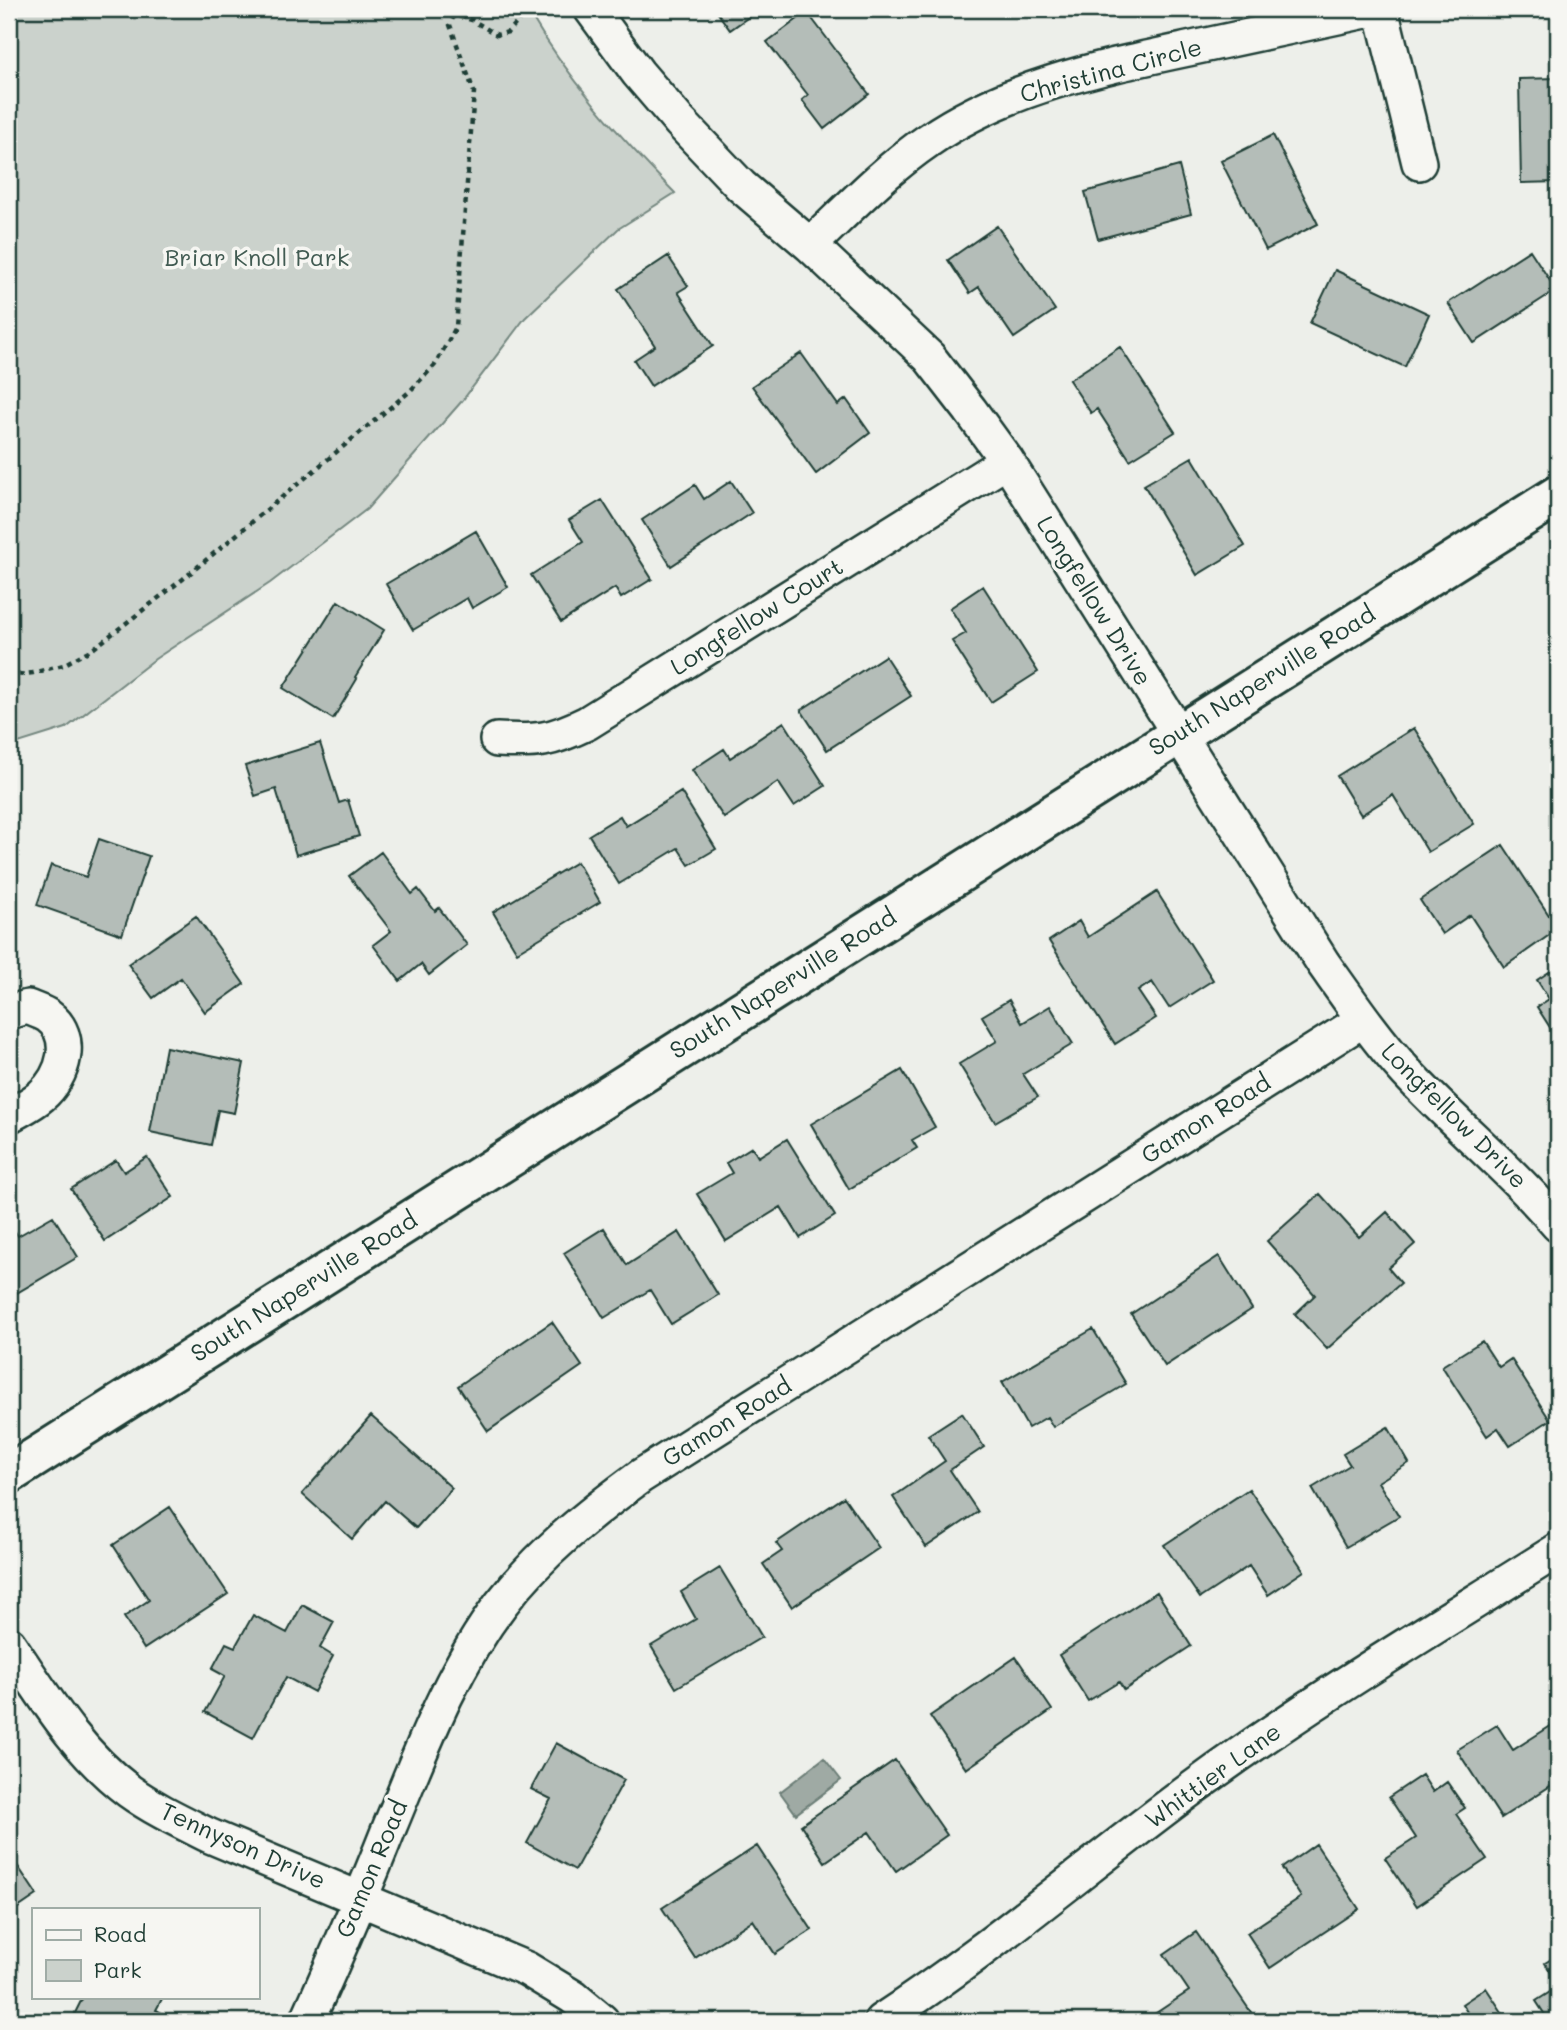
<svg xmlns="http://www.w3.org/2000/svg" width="1567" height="2030" viewBox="0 0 1567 2030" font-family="Mali,sans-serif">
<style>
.green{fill:#cbd2cc;stroke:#758880;stroke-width:2}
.water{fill:#9faaa4;stroke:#6c7e77;stroke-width:2}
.building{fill:#b4bdb8;stroke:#1f3d34;stroke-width:2}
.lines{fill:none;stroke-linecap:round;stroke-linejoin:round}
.minor-casing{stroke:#1f3d34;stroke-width:38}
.major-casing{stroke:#1f3d34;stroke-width:44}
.path{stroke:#1f3d34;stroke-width:4.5;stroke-dasharray:5 5;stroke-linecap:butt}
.minor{stroke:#f6f6f2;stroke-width:33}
.major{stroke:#f6f6f2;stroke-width:38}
.labels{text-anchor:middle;stroke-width:7;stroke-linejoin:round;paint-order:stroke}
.street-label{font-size:24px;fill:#1f3d34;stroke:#f6f6f2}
.park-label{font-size:24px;fill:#415b52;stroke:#f6f6f2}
</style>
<rect width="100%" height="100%" fill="#edefea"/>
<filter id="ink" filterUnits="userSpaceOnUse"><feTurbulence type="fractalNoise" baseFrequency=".0143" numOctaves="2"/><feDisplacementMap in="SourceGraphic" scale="14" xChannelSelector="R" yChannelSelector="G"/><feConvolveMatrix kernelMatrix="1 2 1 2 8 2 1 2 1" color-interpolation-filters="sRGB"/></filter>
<g filter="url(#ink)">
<!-- green -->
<path class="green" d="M9,9H527C568,79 619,136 675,193L618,229L525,318L462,401L367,509L270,583L155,659L66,728L9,746Z"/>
<!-- water -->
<path class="water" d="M824,1758L841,1780L796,1814L780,1792Z"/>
<!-- building -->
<path class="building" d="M715,9H760L730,30Z
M807,12L869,94L824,129L802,100L808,95L767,42Z
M1558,78V182L1521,183L1519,79Z
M1273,135L1318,224L1266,250L1221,161Z
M1179,166L1191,214L1098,239L1085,192Z
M997,226L1055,310L1014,338L979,287L970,293L948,260Z
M1530,250L1556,290L1474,343L1448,303Z
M668,256L688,286L678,292L713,346L651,386L634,360L655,346L618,289Z
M1335,270L1429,314L1405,367L1310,323Z
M1120,347L1175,432L1130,460L1097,409L1091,413L1069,380Z
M801,353L838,405L846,399L870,433L816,474L752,386Z
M1192,457L1245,546L1197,575L1144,485Z
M731,481L752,513L671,566L642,520L695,485L704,499Z
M602,500L652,579L621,598L615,588L561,622L531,575L583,542L569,520Z
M476,531L508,587L472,608L467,598L413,630L386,584Z
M983,586L1038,672L991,702L952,641L966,633L950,608Z
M338,601L384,630L355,677L357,679L333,719L283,688Z
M885,656L911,696L827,750L801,710Z
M784,722L825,786L794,806L778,782L724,818L692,770L724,749L730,758Z
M1414,728L1474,824L1428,852L1393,795L1361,815L1337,776Z
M320,743L339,803L348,800L359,836L296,855L276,789L255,796L245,766Z
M681,792L716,849L689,865L678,848L619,884L589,835L620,816L626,826Z
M99,839L149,856L122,935L37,905L51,865L86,877Z
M1503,845L1558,929L1504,967L1470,915L1442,934L1420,900Z
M381,852L412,894L418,889L435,911L439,908L467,945L429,975L421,964L400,981L373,945L391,931L349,876Z
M577,862L600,902L517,952L493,912Z
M1157,892L1213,980L1169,1008L1152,982L1138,991L1156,1018L1115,1044L1049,941L1079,921L1088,937Z
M196,916L244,984L205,1012L181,978L153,998L128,964Z
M1558,966V1040L1537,1007L1549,999L1537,980Z
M1009,1000L1022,1023L1050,1006L1073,1044L1023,1074L1038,1097L995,1122L959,1064L997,1041L982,1016Z
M166,1047L244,1063L234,1113L218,1110L211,1145L150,1132Z
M902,1070L935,1127L912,1140L917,1148L849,1189L811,1124Z
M787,1139L835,1216L800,1238L781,1207L726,1241L697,1194L732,1173L726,1163L752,1147L758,1157Z
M147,1157L173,1197L105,1241L71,1189L116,1160L124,1172Z
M1320,1194L1359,1237L1387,1212L1415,1244L1388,1268L1401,1283L1327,1349L1295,1314L1315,1295L1267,1241Z
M53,1216L78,1257L10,1297L9,1222L18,1236Z
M604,1228L627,1265L679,1232L718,1295L671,1324L650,1290L604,1318L564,1253Z
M1219,1256L1252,1309L1165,1366L1131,1314Z
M552,1322L582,1366L488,1431L458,1386Z
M1093,1329L1126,1384L1053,1427L1047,1417L1028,1428L1002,1382Z
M1482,1341L1499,1367L1511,1359L1550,1420L1510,1446L1498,1428L1487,1436L1442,1366Z
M962,1413L984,1447L950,1470L978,1512L926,1547L893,1497L945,1461L928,1435Z
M371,1416L452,1488L416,1528L385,1501L352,1539L302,1494Z
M1388,1427L1409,1463L1378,1482L1399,1516L1346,1547L1312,1488L1350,1465L1343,1454Z
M1249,1489L1304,1571L1268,1595L1249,1566L1200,1598L1164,1545Z
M844,1497L879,1548L792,1607L763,1564L782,1551L776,1543Z
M170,1507L228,1594L144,1649L124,1617L149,1600L113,1545Z
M720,1568L762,1637L676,1688L651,1646L696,1619L681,1592Z
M1157,1592L1191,1646L1124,1690L1119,1682L1088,1701L1059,1655Z
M302,1605L334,1622L320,1648L333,1656L314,1692L286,1677L253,1738L205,1712L225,1676L212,1669L226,1643L235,1647L253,1615L287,1633Z
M1016,1657L1052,1710L966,1769L930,1716Z
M1557,1722L1558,1781L1501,1818L1457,1750L1497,1725L1513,1750Z
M556,1743L624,1780L575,1870L527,1843L551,1799L531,1789Z
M895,1760L947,1835L896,1871L869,1832L825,1862L801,1825Z
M1422,1775L1433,1792L1447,1782L1465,1808L1456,1814L1487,1859L1417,1906L1385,1858L1416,1838L1389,1797Z
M1316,1844L1359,1909L1270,1968L1247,1933L1301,1897L1282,1868Z
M757,1846L812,1930L775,1954L753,1920L695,1958L662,1908Z
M13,1859L37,1895L9,1914V1862Z
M1196,1932L1257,2021H1157L1153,2015L1189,1991L1164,1954Z
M1558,1955V1984L1545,1963Z
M1558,1987V2021H1549L1536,2001Z
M1486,1988L1508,2021H1452L1467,2012L1462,2004Z
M83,1997H163L156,2010L178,2021H82L73,2017Z"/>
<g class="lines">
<defs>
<path id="minor" d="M591,9L638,73L680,122L741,186L810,245L929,357L970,410L1007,461L1323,963C1350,1001 1376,1039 1407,1073C1457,1126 1511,1170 1558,1225
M1381,9L1419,163
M810,245C848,209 885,170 929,140C1006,87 1099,68 1188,49C1250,36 1313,22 1375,9
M497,740C538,742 550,741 587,723L1007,461
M9,1012L28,1007C34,1010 42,1012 48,1016C76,1036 64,1077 41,1096C32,1104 19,1110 9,1116
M9,1644C44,1696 77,1752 129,1791C154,1809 182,1822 210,1836L527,1969L573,1997L602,2021
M307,2021C336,1957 364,1892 390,1826C422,1749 450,1672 501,1604C540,1553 589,1514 641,1476L1363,1020
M881,2021C990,1950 1089,1864 1194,1787C1311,1701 1436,1627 1558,1550"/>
<path id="major" d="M9,1474L1558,495"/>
</defs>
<!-- minor casing -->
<use href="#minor" class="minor-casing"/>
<!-- major casing -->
<use href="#major" class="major-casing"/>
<!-- path -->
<path class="path" d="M9,676L33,673L63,665L94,648L183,579L409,392L435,365L456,327L474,92L450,25L454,15L472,20L497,35L508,32L530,9"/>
<!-- minor -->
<use href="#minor" class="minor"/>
<!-- major -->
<use href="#major" class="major"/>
</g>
</g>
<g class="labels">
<!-- street labels -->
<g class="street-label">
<text transform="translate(1111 71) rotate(-15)" y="8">Christina Circle</text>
<text transform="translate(1094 601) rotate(58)" y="8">Longfellow Drive</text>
<text transform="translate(757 617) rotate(-32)" y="8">Longfellow Court</text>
<text transform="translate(1262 681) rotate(-32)" y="8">South Naperville Road</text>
<text transform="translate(783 984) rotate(-32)" y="8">South Naperville Road</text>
<text transform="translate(1454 1116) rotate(45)" y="8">Longfellow Drive</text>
<text transform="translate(1206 1119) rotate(-32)" y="8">Gamon Road</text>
<text transform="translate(304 1287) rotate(-32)" y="8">South Naperville Road</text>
<text transform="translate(727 1422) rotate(-32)" y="8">Gamon Road</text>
<text transform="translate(1213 1776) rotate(-36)" y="8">Whittier Lane</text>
<text transform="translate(243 1846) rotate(24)" y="8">Tennyson Drive</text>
<text transform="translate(372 1869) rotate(-67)" y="8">Gamon Road</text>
</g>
<!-- park labels -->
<g class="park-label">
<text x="257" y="266">Briar Knoll Park</text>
</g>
</g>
<!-- margin -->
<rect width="1567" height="2030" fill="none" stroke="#f6f6f2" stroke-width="35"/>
<rect x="18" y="18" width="1532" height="1995" fill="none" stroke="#1f3d34" stroke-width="2.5" filter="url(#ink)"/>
<!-- legend -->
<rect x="32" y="1908" width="228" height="91" fill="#f6f6f2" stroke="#a0aca6" stroke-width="2"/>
<rect x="46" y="1930" width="35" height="10" fill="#f6f6f2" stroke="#a0aca6" stroke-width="2"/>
<text x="94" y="1942" font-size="21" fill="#1f3d34">Road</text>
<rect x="46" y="1960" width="35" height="21" fill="#cbd2cc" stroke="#a0aca6" stroke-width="2"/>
<text x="94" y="1978" font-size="21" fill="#1f3d34">Park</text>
</svg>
